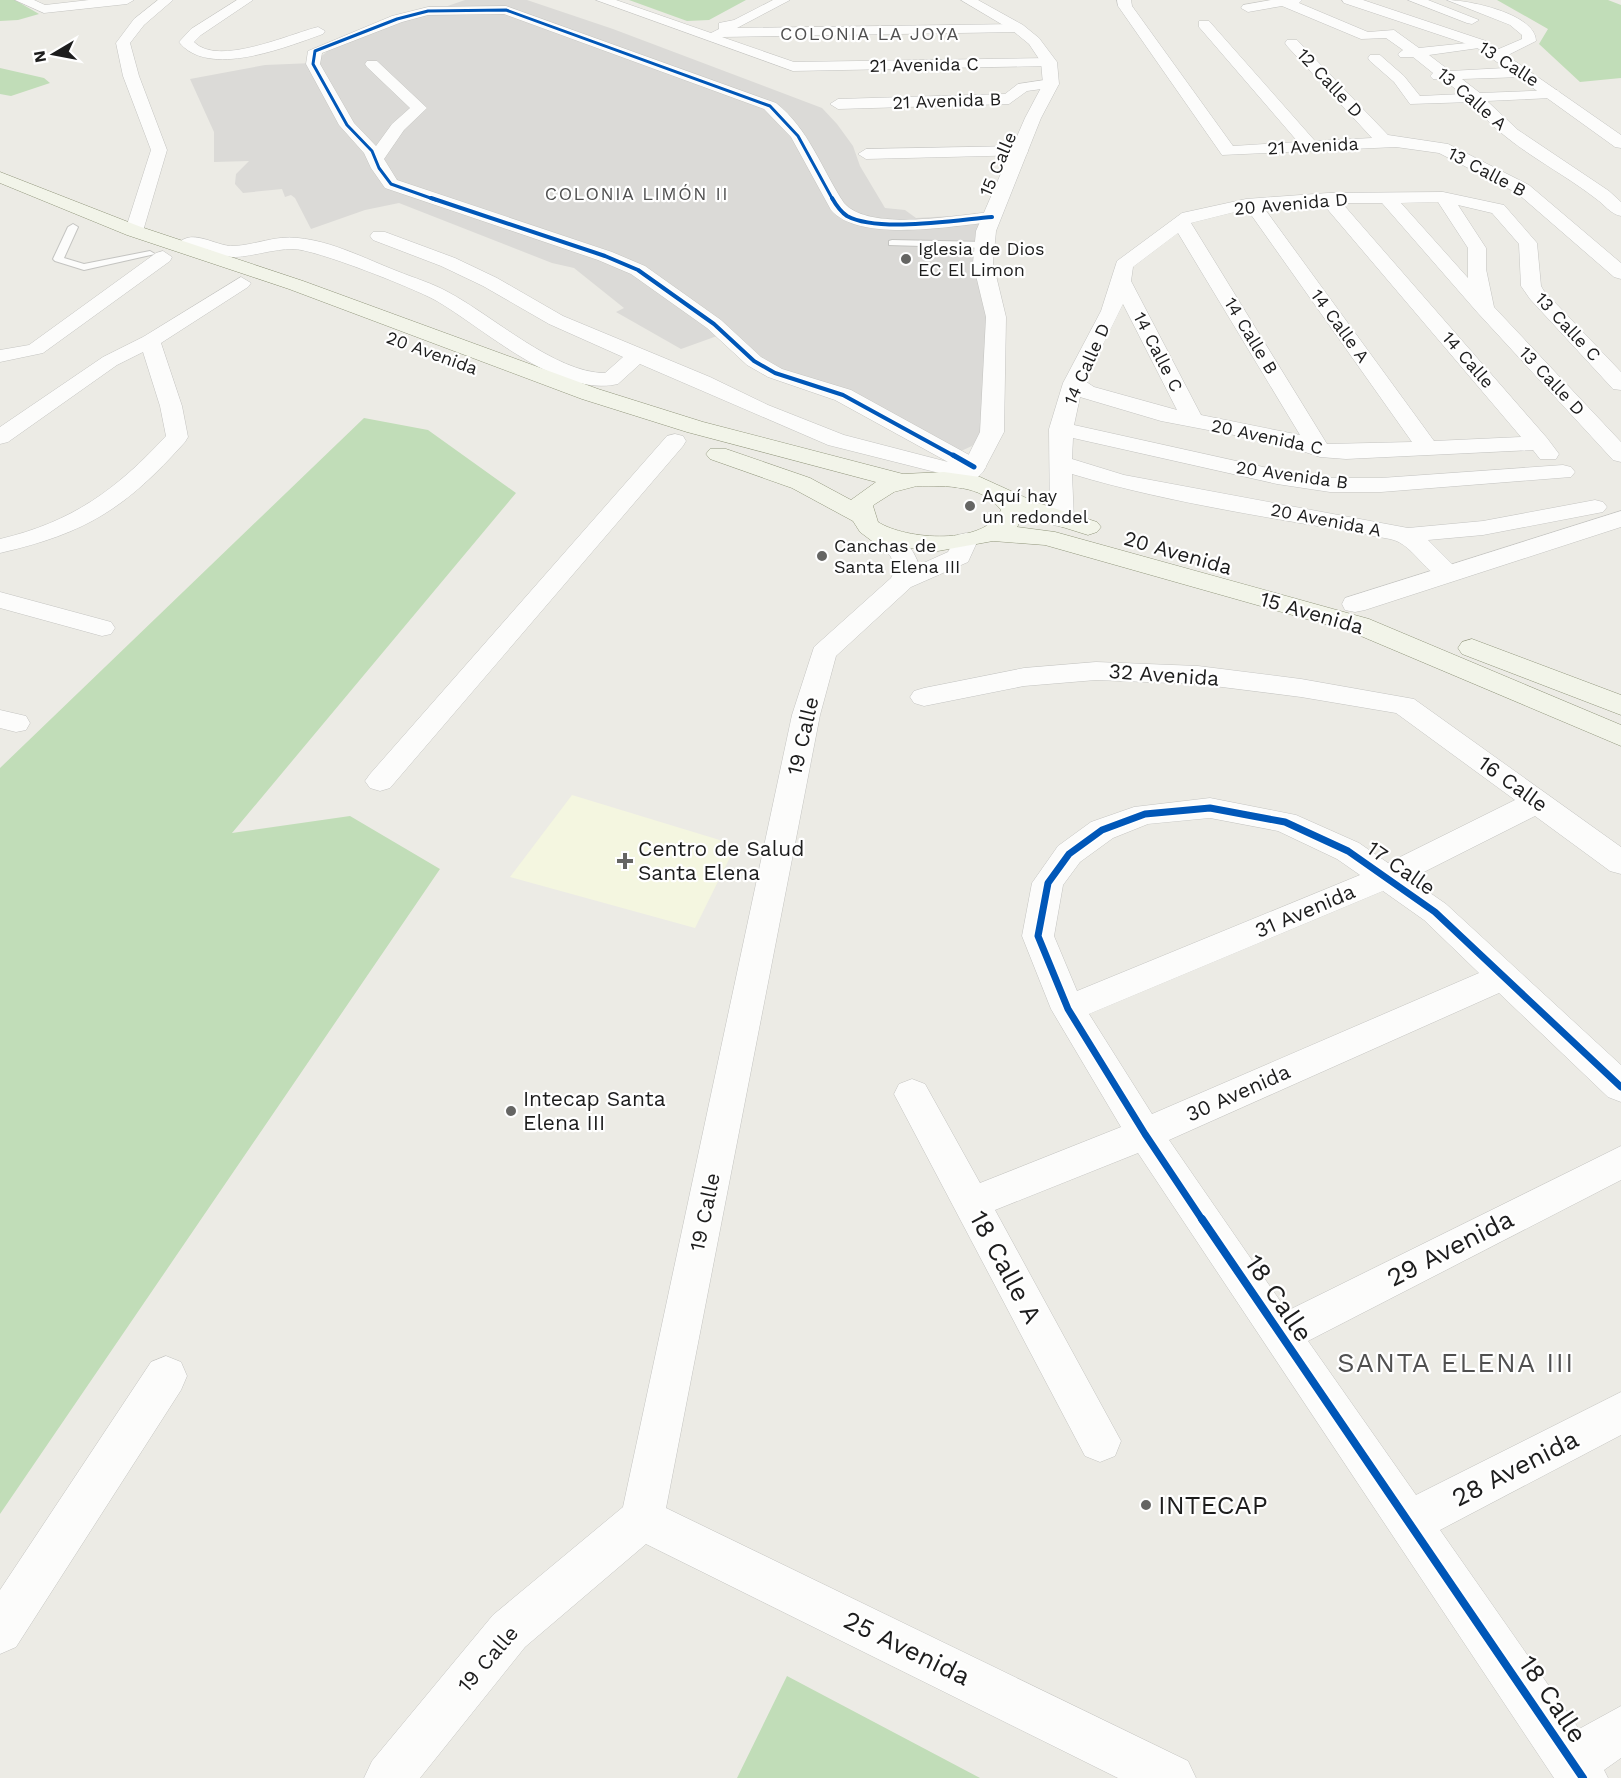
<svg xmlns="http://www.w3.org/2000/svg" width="1621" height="1778" viewBox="0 0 1621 1778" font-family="'Work Sans',sans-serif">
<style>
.residential{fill:#dbdad7}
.education{fill:#f4f6e0}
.forest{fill:#c1ddb8}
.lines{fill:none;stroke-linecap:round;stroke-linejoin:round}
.service-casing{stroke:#c4c4c1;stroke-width:2}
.minor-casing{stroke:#c4c4c1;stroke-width:1}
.tertiary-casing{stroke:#c4c4c1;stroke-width:1}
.secondary-casing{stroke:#91967c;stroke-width:1}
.service{fill:#fcfcfb;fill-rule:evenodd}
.minor{fill:#fcfcfb;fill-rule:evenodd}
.tertiary{fill:#fcfcfb;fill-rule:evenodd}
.secondary{fill:#f2f4e9;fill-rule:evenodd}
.cycleway-far4-casing{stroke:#fff;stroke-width:4.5}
.cycleway-far3-casing{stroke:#fff;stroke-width:6}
.cycleway-far2-casing{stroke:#fff;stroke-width:8}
.cycleway-far1-casing{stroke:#fff;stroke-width:10}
.cycleway-casing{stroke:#fff;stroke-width:12}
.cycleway-far4{stroke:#0057b8;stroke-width:3}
.cycleway-far3{stroke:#0057b8;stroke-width:4}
.cycleway-far2{stroke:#0057b8;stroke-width:5}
.cycleway-far1{stroke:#0057b8;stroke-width:7}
.cycleway{stroke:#0057b8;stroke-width:8}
.poi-dot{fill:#656563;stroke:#fff;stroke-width:2}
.labels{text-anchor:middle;stroke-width:4.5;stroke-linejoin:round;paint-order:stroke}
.far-neighbourhood-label{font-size:18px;letter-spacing:1.5px;fill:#505050;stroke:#fff}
.far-street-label{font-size:18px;fill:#1d1d1d;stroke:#fff}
.far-poi-label{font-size:18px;fill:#1d1d1d;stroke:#fff;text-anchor:start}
.street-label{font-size:21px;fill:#1d1d1d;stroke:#fff}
.poi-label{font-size:21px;fill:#1d1d1d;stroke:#fff;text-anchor:start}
.near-street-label{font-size:26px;fill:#1d1d1d;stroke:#fff}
.near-poi-label{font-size:26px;fill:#1d1d1d;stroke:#fff;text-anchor:start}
.near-neighbourhood-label{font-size:27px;letter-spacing:1.5px;fill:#505050;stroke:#fff}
</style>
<rect width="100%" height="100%" fill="#ecebe5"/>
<!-- residential -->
<path class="residential" d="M465,0H527L613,29L822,108L837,124L853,146L860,166L885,208L905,210L916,218L986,214L980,229L994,347L983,431L972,446L952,455L717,336L681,349L616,312L624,308L574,268L552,263L399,203L365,210L311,229L295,198L291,195L285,197L282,189L243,193L235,184L236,174L249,161L214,162V132L190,79L265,65L313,63L335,45Z"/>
<!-- education -->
<path class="education" d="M572,795L736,845L695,928L510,877Z"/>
<!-- forest -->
<path class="forest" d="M0,0H15L39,14L18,20L0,21Z
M629,0H746L709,20L687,21Z
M1497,0H1608L1621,5V78L1580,82L1539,44L1548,29Z
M0,68L44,78L50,83L11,96L0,94Z
M364,418L428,430L516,493L232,833L350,816L440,869L0,1514V768Z
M787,1676L980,1778H737Z"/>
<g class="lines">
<defs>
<path id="service" d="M73,224L78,227L64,258L84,264L150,251L155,254L84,270L55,261L53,259L68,227Z
M892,240L985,242L990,245L985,248L889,245V241Z"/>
<path id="minor" d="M15,0H34L45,5L89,0H134L127,4L44,13Z
M158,0H173L144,25L130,43L139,76L167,150L143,231L134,236L125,231L151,150L123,76L116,43L134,19Z
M237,0H253L201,35L194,42C218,67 289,34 318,27L325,31L323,34C286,47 208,79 179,42L191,29Z
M596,0H616L711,33L719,29V23L734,20L773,0H790L737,28L1018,24L1025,28L1018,32L722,37L794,62L1049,58L1056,62L1049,66L793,71Z
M1117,0H1131L1132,6L1233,146L1298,142L1199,27V21H1209L1315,141L1372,138L1287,46L1285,43L1287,40H1297L1388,135L1448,144L1529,185L1621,263V279L1614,277L1517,193L1439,153L1396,147L1222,155L1118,6Z
M1271,0H1302L1299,3L1368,32L1394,30L1419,48L1486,41L1488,44L1486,47L1429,55L1450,71L1523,67L1531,72L1523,77L1462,79L1480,93L1557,90L1560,93L1552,98L1487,101L1518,130L1609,191L1621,202V216C1610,214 1604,204 1595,198C1555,167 1502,144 1472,102L1410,104L1394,82L1370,61L1368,58L1370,55H1380L1404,76L1420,96L1462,94L1444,80L1433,79L1430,76L1433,73L1413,57H1400L1398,54L1403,50L1386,38L1361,39L1282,6L1248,12L1241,8L1243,5Z
M1408,0H1428L1479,20L1472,24L1467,23Z
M1447,0C1469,0 1536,14 1536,41L1504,57H1494L1492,54L1494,51L1522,39V35L1510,25Z
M506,6L776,103C809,129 821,168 844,203C869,232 956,215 992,212L1001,217L992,222C952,226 859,243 831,210L791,137L764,109L504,14L428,15L402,22L322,53L320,64L354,123L376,146L392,124L410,108L367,67L365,64L367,61H377L427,108L404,130L384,159L397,180L612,252L645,266L721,320L761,357L782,369L851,390L982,462L986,467L982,472L963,479L828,445L640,364L618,384C558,398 484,328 435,300C413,288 315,249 293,249C273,249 255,256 235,257C223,258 211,249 199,248C191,248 186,253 177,251L175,247C190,225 215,247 234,246C255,245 276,235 298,238C332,241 366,259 397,271C414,278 432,283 448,292C492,315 555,373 605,373L623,357L549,324L483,286L441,266L373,240L370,236L373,232H385L455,258L497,278L563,316L710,377L768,405L844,435L948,462L835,400L768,377L747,365L707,328L631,274L598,260L385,188L371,168L364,153L339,125L306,64L308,51L392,16L428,7Z
M1051,79L1056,81L1059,84L1056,87L1027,91L1009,104L838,109L830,104L838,99L1005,94L1018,84Z
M1020,146L1026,147L1028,151L1026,155L866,159L858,154L866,149Z
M1443,192L1504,205L1537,243L1541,286L1544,291L1621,372V390L1613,389L1530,299L1521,286L1519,244L1492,213L1458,205L1486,248V269L1494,307L1621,442V462L1613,460L1477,312L1382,203H1342L1547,438L1559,454L1556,459H1540L1533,450L1346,459L1320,457L1281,444L1161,421L1080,397L1074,425L1277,470L1330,478H1381L1563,465L1571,467L1575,472L1571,477L1381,492H1330L1277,484L1073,438L1072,459L1124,475L1408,528L1483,521L1595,500L1603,502L1607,507L1603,512L1483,535L1428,540L1461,573L1457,578C1428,586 1417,544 1390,539C1284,519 1175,505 1072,474L1074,520L1071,525L1062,527L1053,525L1050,520L1049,429L1063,383L1101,311L1117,261L1182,213L1246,199L1328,193ZM1438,202L1468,248V278L1401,203ZM1323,204L1521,437L1434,441L1264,208ZM1247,209L1412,442L1327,444L1191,223ZM1178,233L1300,435L1201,415L1131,281L1133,267ZM1123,304L1177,410L1094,387L1085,381Z
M163,251L172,257L170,261L43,353L0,362V350L29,345L156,253Z
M241,277L251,283L248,287L161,343L182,406L188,437L185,442C126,508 87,533 0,553V539C72,522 116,490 166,436L160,406L143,352L117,365L8,442L0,444V427L103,357L143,337Z
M675,434L683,436L686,441L683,446L390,788L380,791L370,788L365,781L370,774L667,436Z
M887,531C903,535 914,550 919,565L948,552L957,535L966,533L975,535L978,540L968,562L911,587L836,656L820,715L666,1508L1188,1761L1196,1778H1118L646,1544L525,1647L420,1778H364L372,1761L493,1615L623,1507L792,715L814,647L891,578L895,570L891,557L875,538L878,533Z
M0,592L111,622L115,628L111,634L102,636L0,608Z
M1096,662L1198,666L1301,679L1414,699L1621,847V874L1610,871L1535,816L1410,879L1446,904L1621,1065V1102L1608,1097L1499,993L1169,1140L1287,1311L1621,1146V1180L1308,1341L1416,1495L1621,1392V1435L1440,1530L1579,1729L1621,1706V1758L1604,1770L1608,1778H1554L1138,1153L995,1210L1121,1441L1115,1456L1100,1462L1085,1456L894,1094L899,1084L912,1079L925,1084L980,1183L1121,1127L1051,1009L1022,936L1032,883L1058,846L1091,822L1134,807L1210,798L1296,815L1359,843L1388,863L1515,800L1396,713L1301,697L1198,684L1096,680L1024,686L924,706L914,703L910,697L914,691L924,688L1024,668ZM1210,818L1278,831L1337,859L1360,875L1077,991L1054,936L1063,885L1080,862L1113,838L1148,824ZM1383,891L1424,920L1479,973L1152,1114L1089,1014Z
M0,710L26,716L30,723L26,730L16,732L0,728Z
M166,1356L181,1362L187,1376L181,1390L16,1647L0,1654V1590L151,1362Z"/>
<path id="tertiary" d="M961,0H978L1023,25L1039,38L1057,62L1059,84L1041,118L996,231L993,263L1006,317L1004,432L983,472L969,486L960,488L951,486L948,481L964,464L980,432L986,317L973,263L976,231L1025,118L1043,84L1041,62L1029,44L1013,31Z
M1342,0H1363L1486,41L1621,135V148L1615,147L1476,47L1344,3Z
M1621,511V527L1365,610L1355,612L1345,610L1342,604L1345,598Z"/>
<path id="secondary" d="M0,172L141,227L303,281L598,389L703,422L903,474L944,472L980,477L1035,502L1097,522L1101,527L1097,532L1088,535L1024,515L1017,527L1055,532L1369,619L1621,725V746L1349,631L1045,545L993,541L938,551L889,546L872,541L860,532L853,521L792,488L710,459L706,454L710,449H726L810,478L851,500L876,482L687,432L582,399L289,289L127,235L0,183ZM917,486C947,486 981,484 1001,510C985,546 906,540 878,522L873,506L875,504L894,492Z
M1472,639L1621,695V715L1462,654L1458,648L1462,642Z"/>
</defs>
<!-- service casing -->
<use href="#service" class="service-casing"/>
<!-- minor casing -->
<use href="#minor" class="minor-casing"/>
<!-- tertiary casing -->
<use href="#tertiary" class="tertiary-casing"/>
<!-- secondary casing -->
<use href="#secondary" class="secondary-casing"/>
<!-- service -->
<use href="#service" class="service"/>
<!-- minor -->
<use href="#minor" class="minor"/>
<!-- tertiary -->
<use href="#tertiary" class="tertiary"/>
<!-- secondary -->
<use href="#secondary" class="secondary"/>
<defs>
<path id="cycleway-far4" d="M436,200L391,184L379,168L372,151L347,125L313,64L315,51L397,19L428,11L506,10L770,106L798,136L833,200"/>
<path id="cycleway-far3" d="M431,198L605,256L638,270L714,324L754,361L775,373L843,395L956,457
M832,198C836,205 841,212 847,216C878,233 956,220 992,217"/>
<path id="cycleway-far2" d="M953,455L974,467"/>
<path id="cycleway-far1" d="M1203,1221L1145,1134L1068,1009L1038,936L1048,883L1069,854L1102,830L1145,814L1210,808L1285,822L1348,851L1435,912L1621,1087"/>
<path id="cycleway" d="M1202,1219L1583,1778"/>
</defs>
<!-- cycleway-far4 casing -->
<use href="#cycleway-far4" class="cycleway-far4-casing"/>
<!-- cycleway-far3 casing -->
<use href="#cycleway-far3" class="cycleway-far3-casing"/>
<!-- cycleway-far2 casing -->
<use href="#cycleway-far2" class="cycleway-far2-casing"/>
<!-- cycleway-far1 casing -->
<use href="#cycleway-far1" class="cycleway-far1-casing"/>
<!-- cycleway casing -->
<use href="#cycleway" class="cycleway-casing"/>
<!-- cycleway-far4 -->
<use href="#cycleway-far4" class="cycleway-far4"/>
<!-- cycleway-far3 -->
<use href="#cycleway-far3" class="cycleway-far3"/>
<!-- cycleway-far2 -->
<use href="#cycleway-far2" class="cycleway-far2"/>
<!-- cycleway-far1 -->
<use href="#cycleway-far1" class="cycleway-far1"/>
<!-- cycleway -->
<use href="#cycleway" class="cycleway"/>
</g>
<!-- markers -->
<g class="poi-dot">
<circle cx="906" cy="259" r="6"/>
<circle cx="970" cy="506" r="6"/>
<circle cx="822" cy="556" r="6"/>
<path d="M622 852h6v6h6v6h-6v6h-6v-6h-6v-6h6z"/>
<circle cx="511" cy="1111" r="6"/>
<circle cx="1146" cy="1505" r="6"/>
</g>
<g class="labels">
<!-- far-neighbourhood labels -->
<g class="far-neighbourhood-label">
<text x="870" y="40">COLONIA LA JOYA</text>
<text x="637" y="200">COLONIA LIMÓN II</text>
</g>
<!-- far-street labels -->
<g class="far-street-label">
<text transform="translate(1509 64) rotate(33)" y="6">13 Calle</text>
<text transform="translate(924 65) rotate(-1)" y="6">21 Avenida C</text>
<text transform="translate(1330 83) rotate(47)" y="6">12 Calle D</text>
<text transform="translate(1472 99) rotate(41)" y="6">13 Calle A</text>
<text transform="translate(947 101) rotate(-2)" y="6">21 Avenida B</text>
<text transform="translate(1313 146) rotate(-3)" y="6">21 Avenida</text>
<text transform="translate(998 164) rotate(-67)" y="6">15 Calle</text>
<text transform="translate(1487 172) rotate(28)" y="6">13 Calle B</text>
<text transform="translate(1291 204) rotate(-5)" y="6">20 Avenida D</text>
<text transform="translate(1340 326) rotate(54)" y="6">14 Calle A</text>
<text transform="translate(1568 327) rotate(47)" y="6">13 Calle C</text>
<text transform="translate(1251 336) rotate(59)" y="6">14 Calle B</text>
<text transform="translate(1158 352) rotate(63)" y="6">14 Calle C</text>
<text transform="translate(432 353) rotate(20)" y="6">20 Avenida</text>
<text transform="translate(1468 360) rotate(49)" y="6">14 Calle</text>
<text transform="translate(1087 364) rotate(-66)" y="6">14 Calle D</text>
<text transform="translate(1552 381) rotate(47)" y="6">13 Calle D</text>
<text transform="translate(1267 437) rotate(12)" y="6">20 Avenida C</text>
<text transform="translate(1292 475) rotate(8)" y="6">20 Avenida B</text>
<text transform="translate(1326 520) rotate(11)" y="6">20 Avenida A</text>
</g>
<!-- far-poi labels -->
<g class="far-poi-label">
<text x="918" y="255">Iglesia de Dios<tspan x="918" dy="21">EC El Limon</tspan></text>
<text x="982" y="502">Aquí hay<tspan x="982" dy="21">un redondel</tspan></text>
<text x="834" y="552">Canchas de<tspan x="834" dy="21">Santa Elena III</tspan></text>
</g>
<!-- street labels -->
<g class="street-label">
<text transform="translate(1178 553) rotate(16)" y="7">20 Avenida</text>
<text transform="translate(1312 613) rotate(16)" y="7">15 Avenida</text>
<text transform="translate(1164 675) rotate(4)" y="7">32 Avenida</text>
<text transform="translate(803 736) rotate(-77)" y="7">19 Calle</text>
<text transform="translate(1513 784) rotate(36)" y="7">16 Calle</text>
<text transform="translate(1401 868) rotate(35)" y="7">17 Calle</text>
<text transform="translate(1305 911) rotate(-23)" y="7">31 Avenida</text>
<text transform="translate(1238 1093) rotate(-24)" y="7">30 Avenida</text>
<text transform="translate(705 1212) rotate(-78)" y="7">19 Calle</text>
<text transform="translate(488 1659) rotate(-49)" y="7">19 Calle</text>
</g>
<!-- poi labels -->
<g class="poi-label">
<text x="638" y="856">Centro de Salud<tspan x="638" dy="24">Santa Elena</tspan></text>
<text x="523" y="1106">Intecap Santa<tspan x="523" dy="24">Elena III</tspan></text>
</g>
<!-- near-street labels -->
<g class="near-street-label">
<text transform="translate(1450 1248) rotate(-27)" y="9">29 Avenida</text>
<text transform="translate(1006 1267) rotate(62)" y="9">18 Calle A</text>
<text transform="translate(1279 1298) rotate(56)" y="9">18 Calle</text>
<text transform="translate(1515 1468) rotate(-27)" y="9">28 Avenida</text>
<text transform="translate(907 1648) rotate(26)" y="9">25 Avenida</text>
<text transform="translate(1553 1699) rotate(56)" y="9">18 Calle</text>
</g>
<!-- near-poi labels -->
<g class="near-poi-label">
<text x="1158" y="1514">INTECAP</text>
</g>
<!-- near-neighbourhood labels -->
<g class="near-neighbourhood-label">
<text x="1456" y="1372">SANTA ELENA III</text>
</g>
</g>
<!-- north arrow -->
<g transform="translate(54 54) rotate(260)" stroke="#ffffff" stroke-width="4.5" paint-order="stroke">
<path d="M0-4.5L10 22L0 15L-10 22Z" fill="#1d1d1d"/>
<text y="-9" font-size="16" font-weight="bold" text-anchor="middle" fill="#1d1d1d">N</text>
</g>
</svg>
